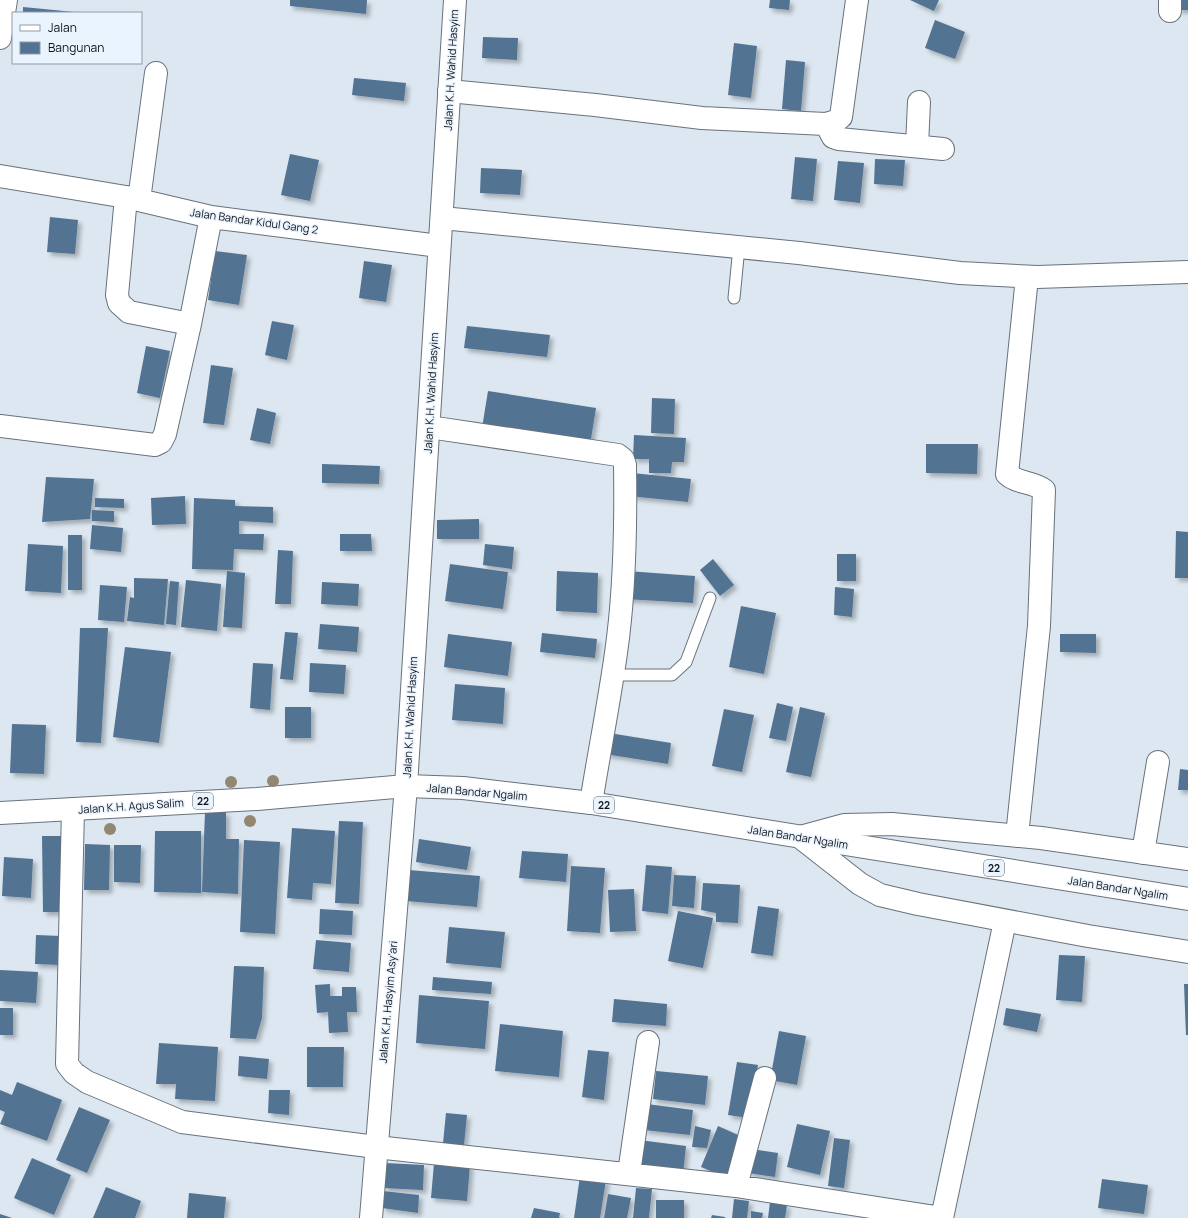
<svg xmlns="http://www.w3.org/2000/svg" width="1188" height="1218" viewBox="0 0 1188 1218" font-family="Manrope,sans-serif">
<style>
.building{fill:#527393;filter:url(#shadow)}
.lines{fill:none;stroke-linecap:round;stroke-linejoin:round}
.service-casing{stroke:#68727b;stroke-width:13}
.minor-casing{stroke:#68727b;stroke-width:24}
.tertiary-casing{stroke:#68727b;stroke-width:24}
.secondary-casing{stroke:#68727b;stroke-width:24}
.trunk-casing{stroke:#68727b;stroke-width:24}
.service{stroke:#fff;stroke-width:11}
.minor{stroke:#fff;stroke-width:22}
.tertiary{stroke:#fff;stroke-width:22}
.secondary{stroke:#fff;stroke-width:22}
.trunk{stroke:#fff;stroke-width:22}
.tree{fill:#948772}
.labels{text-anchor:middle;stroke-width:3;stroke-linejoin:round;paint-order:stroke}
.shield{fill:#eaf4ff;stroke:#51575d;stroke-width:1}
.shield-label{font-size:10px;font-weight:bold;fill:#101417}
.street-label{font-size:11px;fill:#101417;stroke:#eaf4ff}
</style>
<defs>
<filter id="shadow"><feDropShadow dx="3.5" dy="3.5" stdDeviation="2" flood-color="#0004"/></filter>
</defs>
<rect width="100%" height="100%" fill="#dce7f1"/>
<!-- building -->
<path class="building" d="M290,0H367L366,14L290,6Z
M770,0H790L789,10L769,8Z
M910,0H939L934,11Z
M1178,0H1188V10H1178Z
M23,7L74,12V13H23Z
M935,20L965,32L955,59L925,48Z
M483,37L518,38L517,60L482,58Z
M734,43L757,46L751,98L728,95Z
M786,60L805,62L801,111L782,109Z
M354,78L406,83L404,101L352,95Z
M290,154L319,160L310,201L281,195Z
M795,157L817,159L813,201L791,199Z
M875,159L905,160L903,186L874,184Z
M838,161L864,163L860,203L834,200Z
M481,168L522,170L520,195L480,193Z
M50,217L78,220L75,254L47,252Z
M215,251L247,255L239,305L208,300Z
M364,261L392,265L386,302L359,298Z
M272,321L294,325L287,360L265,355Z
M467,326L550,335L547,357L464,348Z
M146,346L170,351L160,398L137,393Z
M211,365L233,368L224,425L203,423Z
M488,391L596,408L590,445L482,428Z
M652,398L675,399L674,434L651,433Z
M257,408L276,413L270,444L250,440Z
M634,435L686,438L684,462H672L671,473H649V459H633Z
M926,444H978L977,474L926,473Z
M322,464L380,466L379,484L322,483Z
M632,473L691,479L688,502L629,496Z
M46,477L94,479L90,519L42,522Z
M185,496L186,524L152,525L151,498Z
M95,498L124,499V508L95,507Z
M194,498L235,500V506L273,507V523L239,521V534H264L263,550L234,549L233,570L192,569Z
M92,510L114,511V522L92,521Z
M479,519V539H437V520Z
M92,525L123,528L121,552L90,549Z
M1176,531L1188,532V578H1175Z
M340,534H371L372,551H340Z
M68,535H82V590H68Z
M28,544L63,546L61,593L25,591Z
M485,544L514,547L512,569L483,565Z
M278,550L293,551L291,604H275Z
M837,554H856V581H837Z
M713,559L734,585L720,596L700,570Z
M450,564L508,572L503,609L445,601Z
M227,571L245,573L242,628L223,627Z
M557,571L598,573L597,613L556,611Z
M627,571L695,576L693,603L625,599Z
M134,578L168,579L164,625L127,621L130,597L134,598Z
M186,580L221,584L217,631L181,627Z
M170,581L179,582L176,625L166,624Z
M322,582L359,584L358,606L321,604Z
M100,585L127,587L124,622L98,620Z
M835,587L854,589L852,617L834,615Z
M741,606L776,613L764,674L729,667Z
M320,624L359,627L357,652L318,649Z
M80,628H108L101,743L76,742Z
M285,632L298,633L293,680L280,679Z
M542,633L597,639L595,658L540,652Z
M448,634L512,642L508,676L444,667Z
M1060,634H1096V653L1060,652Z
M125,647L171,652L159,743L113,737Z
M253,663L273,664L270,710L250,708Z
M310,663L346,665L344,694L309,692Z
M455,684L505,688L503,724L452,720Z
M777,703L793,707L786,741L769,738Z
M285,707H311V738H285Z
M800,707L825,713L811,777L786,772Z
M724,709L754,715L742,772L712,766Z
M12,724L46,725L44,774L10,773Z
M609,733L671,743L668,764L605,754Z
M1180,769L1188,770V790H1178Z
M205,812H226V839H239L238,894L202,892Z
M339,821L363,822L359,904L335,903Z
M292,828L335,831L331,884L313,883L312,900L287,898Z
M155,831H201V893L154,892Z
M42,836H63V882H60V912H43Z
M419,839L471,847L467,870L416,862Z
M244,840L280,842L275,934L240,932Z
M85,844L110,845L109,890H84Z
M114,845H141L140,883L114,882Z
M522,851L568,854L566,882L519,878Z
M4,857L33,859L31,898L2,896Z
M646,865L672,867L668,914L642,911Z
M571,866L605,868L600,933L567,931Z
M409,870L480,876L477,907L406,901Z
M674,875L696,876L694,908L672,906Z
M703,883L740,885L738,923L716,922V913L701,910Z
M634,889L636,931L610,932L608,890Z
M758,906L779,909L773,956L751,953Z
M320,909L353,911L352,935L319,934Z
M678,911L713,918L703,968L668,961Z
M449,927L505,932L501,968L446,963Z
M36,935L61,936L60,965L35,964Z
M316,940L351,943L349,972L313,969Z
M1059,955L1085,956L1082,1002L1056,1000Z
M234,966L264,967L262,1018L256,1039L230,1038Z
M0,970L38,972L36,1003L0,1001Z
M433,977L492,982L491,994L432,990Z
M330,984V996H342V987H356L357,1012H347L348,1032L329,1033L328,1012L317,1013L315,985Z
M1184,984H1188V1035H1186Z
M419,995L489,1001L485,1049L416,1043Z
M614,999L667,1004L666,1026L612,1022Z
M0,1008H13V1035H0Z
M1006,1008L1041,1014L1037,1032L1003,1025Z
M500,1024L563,1031L559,1077L495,1071Z
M779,1031L806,1036L797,1085L770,1080Z
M159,1043L218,1047L215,1101L175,1099L176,1084H156Z
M307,1047H344L343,1087H307Z
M588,1050L609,1052L604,1100L582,1097Z
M239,1056L269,1059L267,1079L238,1076Z
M737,1062L758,1065L749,1118L728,1115Z
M656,1071L708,1076L705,1105L653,1099Z
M17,1082L62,1100L47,1141L0,1124L5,1112L0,1110V1090L12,1095Z
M269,1090H290L289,1115L268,1113Z
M647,1104L693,1110L690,1135L644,1130Z
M79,1107L110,1120L87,1173L56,1160Z
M446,1113L467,1115L464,1145L443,1143Z
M797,1124L830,1131L820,1175L787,1167Z
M695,1126L711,1130L707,1148L692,1147Z
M718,1126L745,1138L728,1178L701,1167Z
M834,1138L850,1140L844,1188L828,1186Z
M639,1140L686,1146L683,1175L635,1170Z
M751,1149L778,1153L775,1177L748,1173Z
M32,1158L71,1175L54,1215L14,1198Z
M385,1163L424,1165L423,1190L383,1188Z
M434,1163L470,1165L467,1201L431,1198Z
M580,1176L606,1180L600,1218H574Z
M1102,1179L1148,1185L1144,1214L1098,1208Z
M106,1187L141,1201L135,1218H93Z
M636,1188L652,1189L649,1218H633Z
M383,1191L419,1195L418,1213L382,1208Z
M189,1193L226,1197L224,1218H187Z
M608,1194L631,1198L627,1218H604Z
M734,1199L749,1201L747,1218H732Z
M656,1200H684V1218H656Z
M770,1202L787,1205L785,1218H768Z
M534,1208L560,1213L559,1218H531Z
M751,1211L763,1213L762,1218H751Z
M0,1214L12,1218H0Z
M712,1215L725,1217V1218H711Z"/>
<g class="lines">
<defs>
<path id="service" d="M734,298L739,247
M612,675H672L686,662L710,598"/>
<path id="minor" d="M1170,0V11
M0,38L6,0
M449,91L595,105L702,118L826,124L836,121L841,117L857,0
M826,124L833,137L839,139L943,149
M917,146L919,102
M0,176L126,197L211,217L439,246
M126,197L117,295L119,303L129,312L190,324
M139,200L156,73
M442,218L799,253L960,273L1037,277L1188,272
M0,426L155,445L161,442L165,434L190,324L211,217
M429,427L618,455L623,459L625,465C626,528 625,591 616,653C609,703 599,753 591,803
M73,809L67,1064L74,1073L87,1082L182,1122L376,1147L736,1186L942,1218
M1017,836L1039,626L1044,490C1032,481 1018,484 1007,474L1027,277
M800,837L860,884L880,895L918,904L1088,936L1188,952
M800,837L844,825L892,824L1041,838L1188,859
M1143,853L1158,762
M629,1173L648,1042
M736,1186L765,1078
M942,1218L1005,921"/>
<path id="tertiary" d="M371,1218L406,786"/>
<path id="secondary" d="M406,786L455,0"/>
<path id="trunk" d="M0,813L257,799L406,786L463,788L591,803L1188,899"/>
</defs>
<!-- service casing -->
<use href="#service" class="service-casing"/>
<!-- minor casing -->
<use href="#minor" class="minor-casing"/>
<!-- tertiary casing -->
<use href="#tertiary" class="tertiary-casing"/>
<!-- secondary casing -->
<use href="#secondary" class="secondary-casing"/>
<!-- trunk casing -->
<use href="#trunk" class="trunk-casing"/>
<!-- service -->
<use href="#service" class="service"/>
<!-- minor -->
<use href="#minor" class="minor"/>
<!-- tertiary -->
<use href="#tertiary" class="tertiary"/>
<!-- secondary -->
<use href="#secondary" class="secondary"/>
<!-- trunk -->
<use href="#trunk" class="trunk"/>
</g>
<!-- trees -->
<g class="tree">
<circle cx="273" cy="781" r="6"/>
<circle cx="231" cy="782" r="6"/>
<circle cx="250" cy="821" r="6"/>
<circle cx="110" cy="829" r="6"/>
</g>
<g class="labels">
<!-- shield labels -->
<g class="shield">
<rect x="193" y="793" width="20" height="16" rx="3"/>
<rect x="594" y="797" width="20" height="16" rx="3"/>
<rect x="984" y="860" width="20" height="16" rx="3"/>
</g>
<g class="shield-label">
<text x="203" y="805">22</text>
<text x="604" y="809">22</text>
<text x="994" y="872">22</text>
</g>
<!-- street labels -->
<g class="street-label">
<text transform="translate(451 70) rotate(-87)" y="4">Jalan K.H. Wahid Hasyim</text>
<text transform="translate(254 221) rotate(8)" y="4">Jalan Bandar Kidul Gang 2</text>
<text transform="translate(431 393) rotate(-87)" y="4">Jalan K.H. Wahid Hasyim</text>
<text transform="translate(410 717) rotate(-87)" y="4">Jalan K.H. Wahid Hasyim</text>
<text transform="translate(477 792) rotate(5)" y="4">Jalan Bandar Ngalim</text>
<text transform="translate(131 806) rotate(-4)" y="4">Jalan K.H. Agus Salim</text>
<text transform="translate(798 837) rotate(9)" y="4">Jalan Bandar Ngalim</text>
<text transform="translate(1118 888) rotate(9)" y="4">Jalan Bandar Ngalim</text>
<text transform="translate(388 1002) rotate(-85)" y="4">Jalan K.H. Hasyim Asy'ari</text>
</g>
</g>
<!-- legend -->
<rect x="12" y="12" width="130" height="52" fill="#eaf4ff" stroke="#939aa2"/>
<rect x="20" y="25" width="20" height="6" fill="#ffffff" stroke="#939aa2"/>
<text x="48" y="32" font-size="12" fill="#101417">Jalan</text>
<rect x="20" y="42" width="20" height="12" fill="#527393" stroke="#939aa2"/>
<text x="48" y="52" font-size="12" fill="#101417">Bangunan</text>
</svg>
